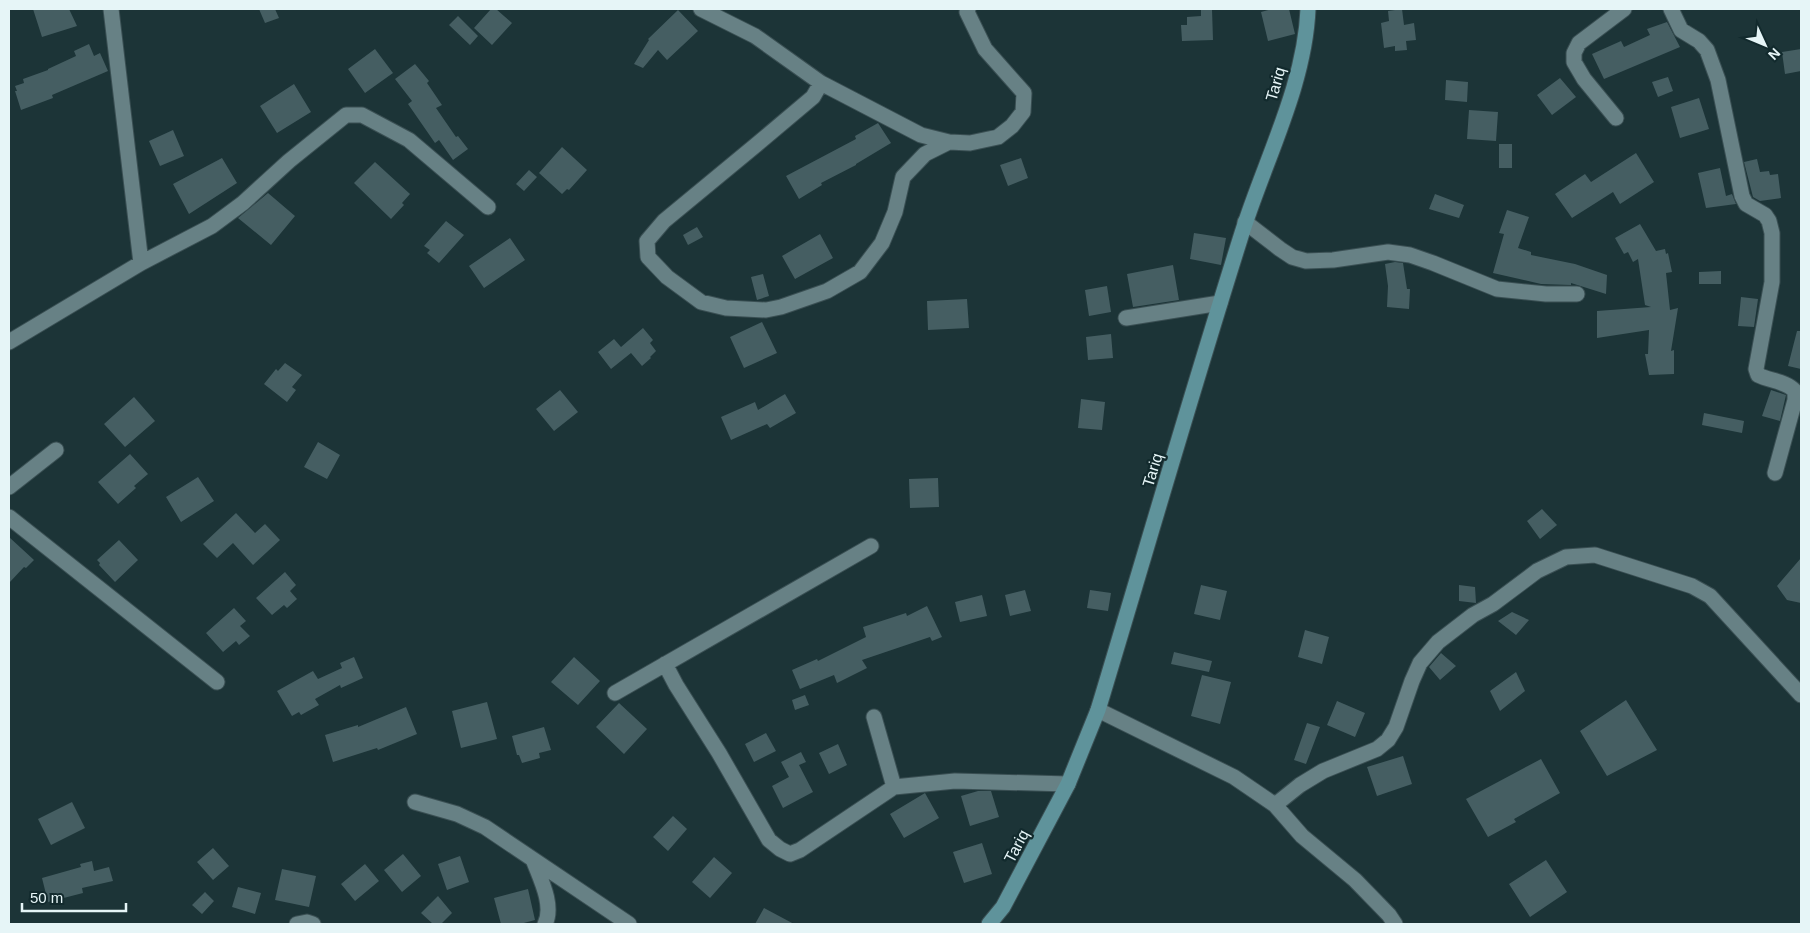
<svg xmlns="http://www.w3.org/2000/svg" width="1810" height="933" viewBox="0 0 1810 933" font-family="Arial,sans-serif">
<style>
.building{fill:#455e62}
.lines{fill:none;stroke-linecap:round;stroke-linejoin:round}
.street-casing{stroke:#3a4f53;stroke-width:17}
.secondary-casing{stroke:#3a4f53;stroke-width:17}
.street{stroke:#678185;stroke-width:15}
.secondary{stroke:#5f939b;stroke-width:15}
.labels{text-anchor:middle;stroke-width:4.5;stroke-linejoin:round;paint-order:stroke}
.street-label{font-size:16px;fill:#e6f5f7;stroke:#122a2d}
</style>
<rect width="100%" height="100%" fill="#1c3437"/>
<!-- building -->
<path class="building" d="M33,9H69L77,26L42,37Z
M259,9H275L279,18L265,23Z
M491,9H496L512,23L492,45L474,28Z
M1201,9H1212L1213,40L1182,41L1181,25H1187V17L1201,16Z
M1272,9H1289L1295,34L1268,41L1261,12Z
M1402,9L1404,25L1414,23L1416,40L1406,41L1407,50L1395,51V46L1384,48L1381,23L1389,21L1388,11Z
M678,10L698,31L667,60L658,50L643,68L634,64L649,40L648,39Z
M458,16L478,36L470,45L449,25Z
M1667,22L1680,47L1604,79L1592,54L1621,41L1624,47L1650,35L1647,29Z
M89,44L94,56L100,53L108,71L52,95L53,98L21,110L15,91H17L15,86L24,83L23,79L48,70V69L76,56L74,51Z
M375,49L393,73L365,93L348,69Z
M1801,49V71L1785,74L1782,52Z
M415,64L429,81L427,83L442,105L436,108L456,137L458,136L468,149L453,160L439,140L435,143L408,104L412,101L395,79Z
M1668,77L1673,91L1658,97L1652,82Z
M1560,78L1576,97L1552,115L1537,95Z
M1446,80L1468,82L1467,102L1445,100Z
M294,84L311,112L277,133L260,106Z
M1699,98L1709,129L1680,138L1671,107Z
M1469,110L1498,112L1496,141L1467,139Z
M878,123L891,143L856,164V165L821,183L822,185L799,199L786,176L856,139L855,136Z
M173,130L184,156L160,166L149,141Z
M1499,144H1512V168H1499Z
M562,147L587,170L569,190L567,189L562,194L539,173Z
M1636,153L1654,182L1620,204L1613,192L1572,218L1555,194L1585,174L1591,182Z
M222,158L237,183L189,214L173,184Z
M1021,158L1028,178L1008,186L1000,165Z
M1757,159L1760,172L1769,171L1770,175L1778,174L1781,198L1760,201L1753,197L1744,162Z
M375,162L410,194L402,203L404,205L391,219L354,183Z
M1720,168L1726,196L1732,194L1736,204L1706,208L1698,173Z
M529,170L537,177L524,191L516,184Z
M268,193L295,216L271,245L238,218Z
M1435,194L1464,205L1459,218L1429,209Z
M1507,210L1529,217L1518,248L1531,252V255L1575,264L1607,275L1606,294L1571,283V285L1541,284L1493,273L1504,234L1499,233Z
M446,221L464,235L439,263L427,253L430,250L424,246Z
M1640,224L1656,251L1665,249L1666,254L1668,253L1672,272L1666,273L1670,310L1678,308L1671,351L1674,350V374L1649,375L1645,354H1648L1649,330L1597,338V311L1651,307L1645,305L1638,259L1633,262L1628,252L1624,254L1615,238Z
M697,227L703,237L688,245L683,235Z
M1194,233L1226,238L1221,265L1190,259Z
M820,234L833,258L795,279L782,256Z
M510,238L525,260L484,288L469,266Z
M1395,262L1403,263L1407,289H1410L1409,309L1387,307L1388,286L1385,264Z
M1173,265L1179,300L1133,307L1127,274Z
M1721,271V284H1699V272Z
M763,274L769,296L757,300L751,277Z
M1107,286L1111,312L1089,316L1085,290Z
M1741,297L1758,299L1754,327L1738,326Z
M967,299L969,328L928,330L927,301Z
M762,322L777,353L744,368L730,337Z
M643,328L653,340L650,343L656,351L650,357L651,358L642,366L631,353L611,369L598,352L614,339L621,347Z
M1797,331H1801V369L1788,366Z
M1111,334L1113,358L1088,360L1086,337Z
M285,363L302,375L292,387L296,390L287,402L264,384L276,369L278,371Z
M560,390L578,412L554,431L536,409Z
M1771,390L1786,395L1780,421L1762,416Z
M785,394L796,413L770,428L767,424L731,440L721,417L755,402L758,410Z
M134,397L155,421L125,447L104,424Z
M1081,399L1105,402L1102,430L1078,428Z
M1704,413L1744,421L1742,433L1702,425Z
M318,442L340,455L327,479L304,467Z
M130,454L148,474L134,486L136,488L118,504L98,482Z
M198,477L214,501L181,522L166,497Z
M938,478L939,507L910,508L909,479Z
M1542,509L1557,525L1540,539L1527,521Z
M236,513L255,533L265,524L280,540L253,565L233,543L217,558L203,544Z
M9,537L34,560L26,568L24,567L9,583Z
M119,540L138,560L115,582L99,565L100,563L97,560Z
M1801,558V603L1787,600L1777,586Z
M285,572L296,585L290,591L297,599L287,608L284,605L272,615L256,598Z
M1201,585L1227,591L1220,620L1194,614Z
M1459,585L1475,587L1476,603L1459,601Z
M1025,590L1031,611L1010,616L1005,595Z
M1090,590L1111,593L1108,611L1087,608Z
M982,595L987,616L960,622L955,602Z
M927,606L942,637L932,641L930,637L862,660L867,668L837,683L834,675L800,689L792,670L817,659L818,661L866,637L863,627L906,613L907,616Z
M234,608L246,621L240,626L250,636L239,645L236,641L223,652L206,633Z
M1512,612L1529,620L1516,635L1498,621Z
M1305,630L1329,637L1322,664L1298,657Z
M1174,652L1212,661L1209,672L1171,664Z
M1441,653L1456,666L1440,680L1429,667Z
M354,657L363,678L341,688L340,685L315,699L319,705L301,715L299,712L292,716L277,691L313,671L318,679L342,668L340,663Z
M574,657L600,681L578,705L551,682Z
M1516,672L1525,691L1500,711L1490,691Z
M1202,675L1231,682L1220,724L1191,716Z
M805,695L809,705L795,710L792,700Z
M1626,700L1657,750L1607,776L1580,731Z
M1337,701L1365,713L1355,737L1327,725Z
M487,702L497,739L461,748L452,711Z
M619,703L647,729L624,754L596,727Z
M406,707L417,734L378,750L377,748L333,762L325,735L358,725V727Z
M1307,723L1320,727L1306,764L1294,760Z
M544,727L551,750L539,753L540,758L522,763L519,755H517L512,736Z
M766,733L776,751L754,762L745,744Z
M838,744L847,765L829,774L819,753Z
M801,752L806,762L799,765L813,792L783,808L772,786L789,777L781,762Z
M1403,756L1412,784L1377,796L1367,767Z
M1541,759L1560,793L1514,819L1516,822L1488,837L1466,799Z
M978,791H991L999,817L970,826L961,796Z
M925,793L939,818L904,838L890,814Z
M72,802L85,828L51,845L38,819Z
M673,816L687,829L668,851L653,837Z
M982,843L992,874L964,883L953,852Z
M213,848L229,866L213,880L197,862Z
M403,854L421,876L402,892L384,870Z
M460,856L469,882L447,890L438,864Z
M714,857L732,873L710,898L692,882Z
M1546,860L1567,892L1530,917L1509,884Z
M92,861L94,871L109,867L113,881L82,888L83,893L48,902L42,878L81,867L80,864Z
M365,864L379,881L355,901L341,884Z
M282,869L316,876L309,907L275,900Z
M238,887L261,893L255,914L232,907Z
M528,889L535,920L520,924H501L494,898Z
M205,892L214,901L202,914L192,905Z
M438,896L452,913L441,924H433L421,913Z
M764,908L794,924H755Z"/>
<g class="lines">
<defs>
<path id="street" d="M111,9L141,263
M701,9L755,36L821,83L921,135L949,142L970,143L998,137L1012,126L1023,112L1024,93L985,49L967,12L968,9
M1671,9L1681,30L1699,41L1707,50L1718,80L1742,196L1746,204L1765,215L1769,221L1772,233V282L1756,369L1758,375C1770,381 1786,381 1795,391V400L1775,473
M821,83L813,97L756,145L664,221L647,241L648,257L667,277L701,302L726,308L766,310L781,307L827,291L860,272L882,243L895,212L903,177L925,154L949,142
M1616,118L1584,79L1574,62V53L1579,43L1624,9
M1245,222L1280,249L1292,257L1306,261L1333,260L1388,252L1410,255L1433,263L1497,289L1546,294H1577
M1126,318L1220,303
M9,342L141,263L212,226L243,203L289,161L346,115H362L409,140L488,207
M9,487L56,450
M9,517L217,682
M665,664L676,685L719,753L769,840L780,849L790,854L800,850L894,787
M615,693L871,546
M1098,710L1234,777L1275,805L1302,836L1355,880L1389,915L1395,924
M874,717L894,787L955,781L1068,784
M415,802L457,814L485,827L629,924
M1275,805L1300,785L1323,771L1377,749L1388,740L1396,727L1412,681L1420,663L1438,642L1473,615L1493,604L1537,571L1566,557L1595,555L1692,586L1710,596L1801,695
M534,862C541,880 554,906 545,924
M297,924L307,922L313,924"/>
<path id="secondary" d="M989,924L1003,907L1068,784L1098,710C1146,551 1192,391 1242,233C1265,160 1305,85 1308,9"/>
</defs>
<!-- street casing -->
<use href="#street" class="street-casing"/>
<!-- secondary casing -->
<use href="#secondary" class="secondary-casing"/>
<!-- street -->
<use href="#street" class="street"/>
<!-- secondary -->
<use href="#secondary" class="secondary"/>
</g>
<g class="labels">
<!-- street labels -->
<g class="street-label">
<text transform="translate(1275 84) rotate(-74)" y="6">Tariq</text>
<text transform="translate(1152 470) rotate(-73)" y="6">Tariq</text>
<text transform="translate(1016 846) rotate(-62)" y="6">Tariq</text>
</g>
</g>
<!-- border -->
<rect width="1810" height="933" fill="none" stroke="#e6f5f7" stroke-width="20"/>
<!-- north arrow -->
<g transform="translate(1765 45) rotate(134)" stroke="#122a2d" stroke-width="4" paint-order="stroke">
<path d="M0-4L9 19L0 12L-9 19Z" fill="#e6f5f7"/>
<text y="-8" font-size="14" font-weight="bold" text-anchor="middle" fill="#e6f5f7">N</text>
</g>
<!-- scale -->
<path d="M22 903v8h104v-8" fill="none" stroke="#e6f5f7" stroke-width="2.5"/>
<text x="30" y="903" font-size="15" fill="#e6f5f7" stroke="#122a2d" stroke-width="4" paint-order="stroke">50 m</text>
</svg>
